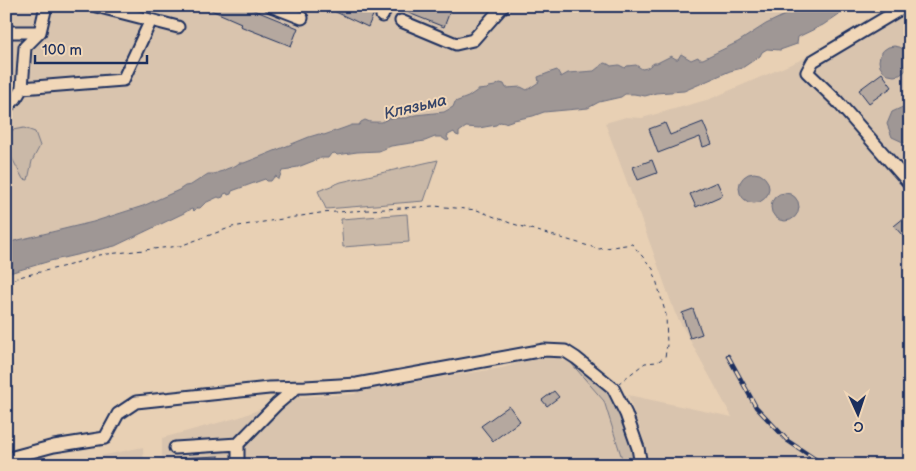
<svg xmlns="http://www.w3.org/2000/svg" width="916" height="471" viewBox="0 0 916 471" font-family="'Balsamiq Sans',sans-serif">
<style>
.built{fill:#d9c4ae}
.green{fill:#cab9a8;stroke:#727483}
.water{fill:#9f9795;stroke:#6a6d7f}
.building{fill:#b5a89f;stroke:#1b2f5e}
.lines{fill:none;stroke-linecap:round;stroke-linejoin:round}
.minor-casing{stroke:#1b2f5e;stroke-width:15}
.path{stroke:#1b2f5e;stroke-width:1;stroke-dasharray:4 4;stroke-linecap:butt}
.minor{stroke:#f1d7b8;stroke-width:11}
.rail-casing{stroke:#1b2f5e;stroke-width:4.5}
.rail{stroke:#f1d7b8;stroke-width:2.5;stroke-dasharray:8;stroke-linecap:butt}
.labels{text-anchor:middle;stroke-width:4;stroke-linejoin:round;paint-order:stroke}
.water-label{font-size:16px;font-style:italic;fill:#354469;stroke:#f1d7b8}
</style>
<rect width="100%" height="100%" fill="#e8d0b4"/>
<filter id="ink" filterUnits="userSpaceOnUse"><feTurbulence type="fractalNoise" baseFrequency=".02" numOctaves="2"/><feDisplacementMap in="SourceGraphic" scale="10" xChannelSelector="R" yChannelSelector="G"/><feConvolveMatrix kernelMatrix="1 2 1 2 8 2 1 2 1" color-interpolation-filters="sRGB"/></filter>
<g filter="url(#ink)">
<!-- built -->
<path class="built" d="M6,6H804L766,24L738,42L703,59H693L691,60L682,55L678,59L676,60L671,56L647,68L641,69L639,66L632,65L625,68L615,65L611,67L602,65L595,71L568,73L561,77L557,70L551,72L536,84L532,86L526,90L521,87L506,88L500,83L495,86L474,92L470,96L455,102L453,107L444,112L424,114L407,118H389L382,122L377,121L359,125H352L324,135L319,134L309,137L262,156L244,163H239L236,166L226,169L223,171L219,172L215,174H208L191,185L185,186L179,190L143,206L93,222L6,243Z
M910,6V457L906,463L901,465H648L646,446L628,395L732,417L675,313L651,246L605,123L626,117L642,118L710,99L812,55L862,27Z
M551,355L562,360L571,363L604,401L624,465H162V438L240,417L265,407L274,401L279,407L297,397L355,394L359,390L502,368L542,356Z
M143,447L144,465H58Z"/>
<!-- green -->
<path class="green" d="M24,128L35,132L40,146L32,161L28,180L23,179L6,147V131Z
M438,160L424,201L326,209L318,191L341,182Z
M407,214L409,242L343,247L341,219Z
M574,361L610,390L622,413L634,451L636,465H624L604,401L571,363Z"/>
<!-- water -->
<path class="water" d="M804,6H851L823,25L798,37L797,44L780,50L767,49L762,52L760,56L742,68L730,71L684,91L656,93L645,96L634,94H625L621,97L599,102L588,108L544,112L533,116L514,120L505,123L500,122L496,125L479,128L466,127L459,132V136L456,135L454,132L448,135L447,137L449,140L447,141L441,137H435L425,141L391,146L379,151L357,152L337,155L335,153L331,154L328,158H321L298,167L292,168L290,170L282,171L279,179H277L276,176L274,177L271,181H267L265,179L232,191L231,194L228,195L227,193L224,194L223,197L220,198L218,197L205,203L200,208H197L194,211L192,209L187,211L184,213L115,246L50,261L6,274V243L93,222L143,206L179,190L185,186L191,185L208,174H215L219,172L223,171C228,167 234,168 239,163H244L262,156L309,137L319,134L324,135L344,128L352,125H359L361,122L365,120L370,122H382L389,118H407L415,115L444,112L453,107L455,102L468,97L478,90L487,89L489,87L495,86L500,83L504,84L506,88L521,87L527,90L539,82L538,77L551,72L557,70L561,77L568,73L594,71L604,63L608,64L611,66L619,65L625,68L627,66L636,65L642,69L647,68L654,63H657L671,56L676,59H678L681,54L691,60L698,57L699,59H703L738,42L766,24Z
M879 61a15 15 0 1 1 30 0a15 15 0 1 1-30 0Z
M905,106L910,108V141L905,143L892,137L887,124L892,112Z
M739 188a15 15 0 1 1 30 0a15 15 0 1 1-30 0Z
M771 207a14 14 0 1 1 28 0a14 14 0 1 1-28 0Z"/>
<!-- building -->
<path class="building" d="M202,6H244L298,28L291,46L240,26L241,23Z
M323,6H377L368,27Z
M408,6H452L444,27L406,12Z
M882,73L892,87L869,103L859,90Z
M703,122L712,144L703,147L700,137L658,153L649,129L665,123L670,135Z
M652,160L657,173L638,180L633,167Z
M717,182L723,195L696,207L690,194Z
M910,213V244L894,226Z
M693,309L702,334L690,338L682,313Z
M554,391L559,397L547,406L542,400Z
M509,406L520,421L493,441L481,426Z
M219,456V465H179V458Z"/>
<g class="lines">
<defs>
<path id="minor" d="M96,6L178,27
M271,6L302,18
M909,6L897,11L813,61L807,72L837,101L910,184
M382,16L387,6
M401,21L456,44L473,40L503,6
M6,32H40
M22,88L123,80L151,20
M6,108L16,98L22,88L25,47L40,32L46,6
M238,444V465
M175,448L238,444L277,404L296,388
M6,464L13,457L54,446L105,438L118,414L136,402L269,388L305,387L357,384L544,350L565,351L576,358L613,388L626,414L638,448L641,465"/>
</defs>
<!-- minor casing -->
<use href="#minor" class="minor-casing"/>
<!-- path -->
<path class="path" d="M6,282L23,276L70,265L99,255L180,246L232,227L320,213L434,206L477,210L510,223L599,249L632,244L653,269L666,315L667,345L665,357L657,362L645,363L619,383"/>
<!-- minor -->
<use href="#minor" class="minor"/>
<defs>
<path id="rail" d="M728,356L756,407L788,441L824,465"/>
</defs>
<!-- rail casing -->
<use href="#rail" class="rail-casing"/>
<!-- rail -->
<use href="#rail" class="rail"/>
</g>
</g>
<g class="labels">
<!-- water labels -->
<g class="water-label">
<text transform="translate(415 106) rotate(-13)" y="6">Клязьма</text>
</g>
</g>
<!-- margin -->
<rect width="916" height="471" fill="none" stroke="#f1d7b8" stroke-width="25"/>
<rect x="12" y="12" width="891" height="446" fill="none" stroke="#1b2f5e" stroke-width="2" filter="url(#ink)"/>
<!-- north arrow -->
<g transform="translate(858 414) rotate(177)" stroke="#f1d7b8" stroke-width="4" paint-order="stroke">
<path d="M0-4L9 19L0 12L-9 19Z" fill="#1b2f5e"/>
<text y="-8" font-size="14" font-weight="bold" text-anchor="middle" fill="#1b2f5e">С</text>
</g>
<!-- scale -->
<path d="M35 55v8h112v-8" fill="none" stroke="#1b2f5e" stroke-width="2.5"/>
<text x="42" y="55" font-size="15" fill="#1b2f5e" stroke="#f1d7b8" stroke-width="4" paint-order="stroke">100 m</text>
</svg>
